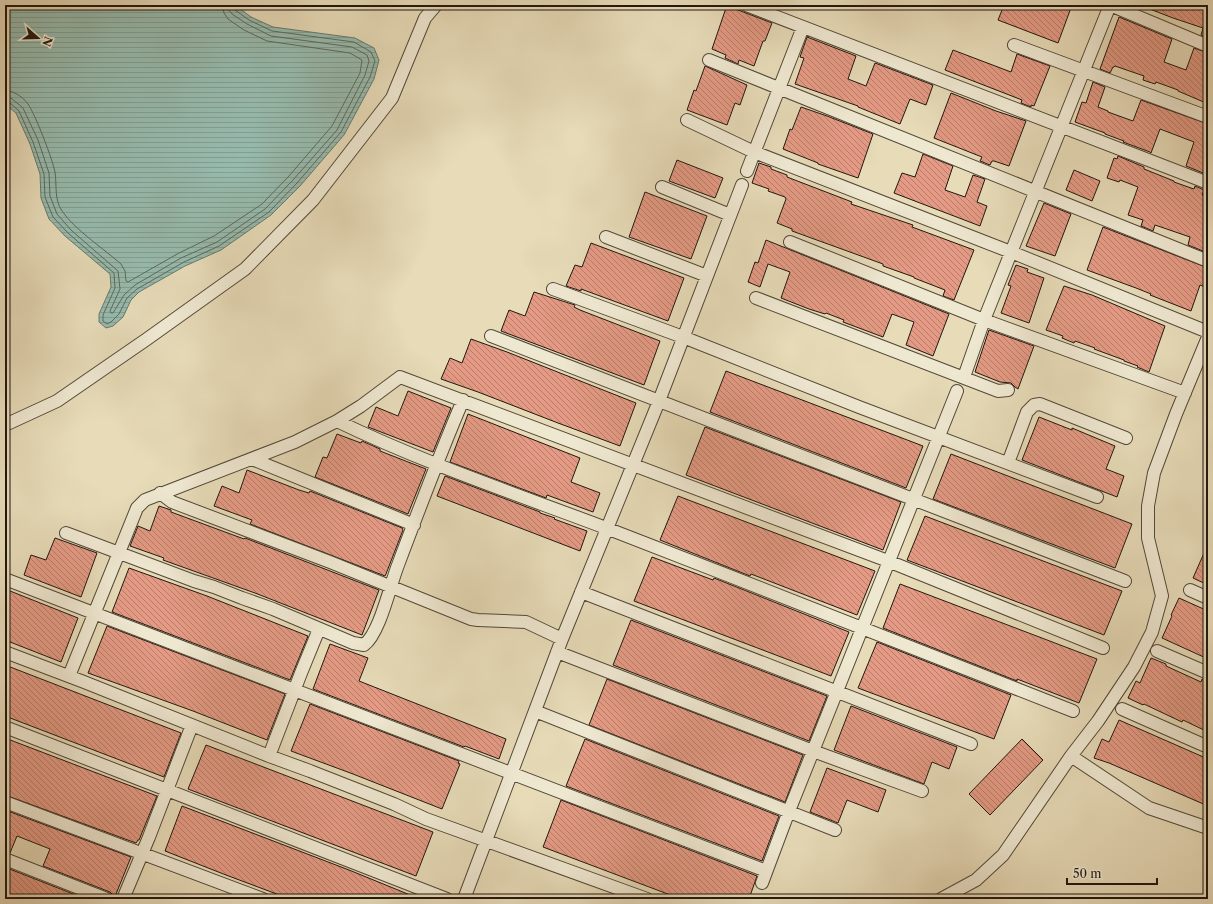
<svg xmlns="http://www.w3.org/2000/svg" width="1213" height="904" viewBox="0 0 1213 904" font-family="'Libre Caslon Text',serif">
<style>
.water{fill:url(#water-rules);stroke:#68796e}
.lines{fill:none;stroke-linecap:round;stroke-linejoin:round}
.shore{stroke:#5c695e;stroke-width:1}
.building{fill:url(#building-back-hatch);stroke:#21170f}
.minor-casing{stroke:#524839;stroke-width:14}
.minor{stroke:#efe8d1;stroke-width:12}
</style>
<defs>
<pattern id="water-rules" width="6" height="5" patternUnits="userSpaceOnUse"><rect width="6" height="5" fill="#97bbae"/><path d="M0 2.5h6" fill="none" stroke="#82a094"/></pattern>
<pattern id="building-back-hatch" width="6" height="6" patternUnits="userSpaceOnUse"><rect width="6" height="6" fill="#e49a84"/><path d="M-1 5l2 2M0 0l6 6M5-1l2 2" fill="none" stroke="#b87d6a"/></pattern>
</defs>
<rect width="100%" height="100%" fill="#e7dbb8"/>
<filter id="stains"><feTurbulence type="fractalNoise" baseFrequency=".005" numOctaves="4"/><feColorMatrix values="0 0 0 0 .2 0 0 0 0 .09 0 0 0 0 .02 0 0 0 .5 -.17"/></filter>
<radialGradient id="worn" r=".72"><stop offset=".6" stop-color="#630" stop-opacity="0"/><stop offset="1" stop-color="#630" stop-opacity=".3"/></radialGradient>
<!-- water -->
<path class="water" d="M5,5H235L251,17L273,27L355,38L374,48L379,60L374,79L344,135L300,186L271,215L221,250L185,266L139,292L131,300L123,317L113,326L106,328L99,322V314L111,287L110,274L65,236L49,219L41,198L40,174L30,144L16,113L5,104Z"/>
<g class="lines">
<!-- shore -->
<path class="shore" d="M5,90C14,91 23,97 28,104C36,116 52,158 55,172C57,186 54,199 62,211C74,229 104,249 121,264L125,271L126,281L128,282L179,253L214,236L262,204L289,176L332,126L360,73L362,60L350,53L267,41L244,30L228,19L224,13L222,5
M5,96L11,98L23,108L38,140L49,173L50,196L57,214L71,230L118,271L120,289L110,311L111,313H113L124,295L135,285L181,258L217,242L265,209L293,180L337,130L365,75L369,61L367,55L352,47L271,36L247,24L232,14L229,10L228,5
M5,101L9,102L19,111L33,142L44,174L45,197L53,217L68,233L114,273L115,288L103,315V321L107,324L111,322L119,314L127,298L137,289L184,262L219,246L269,212L297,183L341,132L370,77L375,61L371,52L354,42L272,31L249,20L235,10L233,5"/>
</g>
<!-- building -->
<path class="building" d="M727,5H732L739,8L738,10L772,23L765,41H763L754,66L739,60L738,64L725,58L726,55L712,49Z
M1004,5H1072L1058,43L998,20Z
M1142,5H1208V38L1201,35L1203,28L1173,18L1142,6Z
M1119,17L1172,39L1164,62L1186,70L1194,48L1208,53V96L1206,103L1178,91V90L1156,82L1155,84L1143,80L1144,76L1115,66L1114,67H1113L1110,73L1100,69Z
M807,37L856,56L848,79L866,86L875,63L933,85L926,105L910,99L900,124L858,107V106L795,84L804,58L800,57Z
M953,50L1011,72L1017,54L1050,66L1034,106L1031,105V107L1021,103L1022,100L945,70Z
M705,66L747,85L740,105L735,103L727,125L687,110L694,90L696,91Z
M1093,82L1105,87L1098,107L1108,111V112L1133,121L1141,100L1208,124V142L1205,151L1208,152V175L1186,166L1194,142L1160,129L1151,153L1150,152L1123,142L1124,141L1105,134V133L1075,122L1082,102L1086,103Z
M951,93L996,111L1026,121L1009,166L994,161H992L990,165L980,161L982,157L934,138Z
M801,107L827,116L873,134L858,178L818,164V163L783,149L790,129L792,130Z
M923,154L953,166L945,190L965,197L973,175L985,179L977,202L987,206L980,226L894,193L902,173L915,177Z
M1118,156L1144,167V169L1174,181V182L1191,188L1194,189L1195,186L1204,190L1202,195L1208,197V253L1188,245L1190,237L1155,225L1153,231L1141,226L1143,220L1128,215L1138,187L1120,180L1119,182L1107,178L1114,158L1117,159Z
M677,160L723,178L715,198L669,181Z
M759,163L771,167V169L787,175V177L852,202L851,204L913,225L912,227L974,250L954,300L943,296L945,290L914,278V277L883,266V264L792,231V229L777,223L786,199L785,197L768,191L769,189L752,183Z
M1074,170L1100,181L1092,201L1066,190Z
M645,192L707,216L691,259L629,237Z
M1044,203L1071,214L1055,256L1026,246Z
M1103,227L1208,268V288L1200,285L1191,311L1150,295L1151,294L1136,288L1087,270Z
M766,240L949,314L933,356L906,345L914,322L892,314L883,337L843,322L844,320L826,313L825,314L809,309L781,298L790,272L768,264L760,287L748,282L755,262L758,263Z
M591,243L684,278L668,321L581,289V291L566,286L575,265L582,267Z
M1016,265L1028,269L1027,272L1044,278L1029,323L1001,313L1011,286L1008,285Z
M1064,286L1092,295L1165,326L1149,372L1137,367L1138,366L1124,361V360L1094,349L1095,348L1075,341L1074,343L1062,338L1063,336L1046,330Z
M534,292L575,305L574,307L580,310L660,341L644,385L501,331L509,310L525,316Z
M989,330L1034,346L1018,389L1015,387L1011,383L1000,382L975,372Z
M471,339L507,352L636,403L620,446L558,423L478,392L441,379L450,358L462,363Z
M726,371L923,446L906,488L710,412Z
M408,391L451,408L433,452L368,427L376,407L398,416Z
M468,414L580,458L571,482L600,493L593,512L547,495L546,498L450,462Z
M1039,417L1072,430V428L1115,446L1106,469L1124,476L1117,497L1022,460Z
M705,427L901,502L883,550L686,475Z
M337,434L361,443L362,441L380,449V451L426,469L408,514L315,477L323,457L327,458Z
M951,454L1132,524L1115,568L933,499Z
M247,470L299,490L309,493L310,491L402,528L403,530L386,574L385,576L250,524L252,520L214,506L222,486L239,493Z
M445,476L540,512V513L555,518L554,519L587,531L580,551L437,496Z
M678,496L875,571L857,615L751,574L750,576L660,540Z
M159,506L171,510V512L244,539L245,538L379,590L362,635L255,593L163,560L164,558L130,546L138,526L150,531Z
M925,516L1122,591L1104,635L907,560Z
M55,538L97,553L81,597L24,575L31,555L46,560Z
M1208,544V585L1193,578Z
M652,557L713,580L714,578L849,632L831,676L634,601Z
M129,568L207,596L308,636L290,680L112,612Z
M900,584L1097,659L1079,703L1017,679V681L883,628Z
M5,589L78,618L61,662L5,640Z
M1179,598L1208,611V659L1162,638L1172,616L1171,615Z
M631,620L827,696L809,741L613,665Z
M107,626L285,694L267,740L193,711L88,673Z
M877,642L1011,695L994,739L858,688Z
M330,644L368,658L359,681L506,739L499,759L465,746L464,747L313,689Z
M1151,658L1166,664V666L1201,682L1202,679L1208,680V732L1183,720L1182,722L1144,704L1143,705L1128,698L1136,681L1140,683Z
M5,665L181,733L164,777L5,716Z
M607,679L803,755L785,802L589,725Z
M310,704L459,761L458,763L460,764L442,809L353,774L291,751Z
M851,706L957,747L949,769L932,762L924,784L834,750Z
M1119,720L1208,759V806L1109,763L1094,758L1102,739L1109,742Z
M5,738L157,796L139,840H138L136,843L5,795Z
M585,739L779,816L762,861L566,786Z
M1022,739L1043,760L990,815L969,794Z
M206,745L433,832L416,876L188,789Z
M827,768L886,790L878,812L847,800L838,823L810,812Z
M561,800L757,876L749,899H681L543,847Z
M182,806L349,870L420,899H290L226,875L165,851Z
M5,810L131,857L114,899L113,895L110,892L43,866L50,849L17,836L10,853L5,852Z
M7,868L86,899H5V873Z"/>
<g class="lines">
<defs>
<path id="minor" d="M746,5L1208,183
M1110,5L1208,46
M1014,45L1208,117
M709,60L1208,261
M687,120L754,152L1011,252L1208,332
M747,171L803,27
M662,187L730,215
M606,237L707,276
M790,242L984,320L1185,393
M553,289L683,337L859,407L1097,497
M756,298L998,391L1008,390
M491,336L1125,581
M964,377L984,320L1110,5
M337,421C424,463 516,494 606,528C762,588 917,650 1073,711
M5,425L57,401L147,339L245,269L313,200L392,98L425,18L436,5
M252,459L414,525
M1008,463L1027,412L1034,405L1040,404L1126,438
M160,493L172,502L330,562L471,619L478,620L526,622L562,639
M66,533L194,581L214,587L242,598L273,609L353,643L364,645C380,633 390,585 398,565C419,509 440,454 463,400
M5,579L766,871
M1190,590L1208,598
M581,592L971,744
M1157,651L1208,673
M5,652L84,682L269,756L310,771L394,804L426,819L647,899
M557,652L813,751L922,791
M69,676L137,508L145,500L295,442L337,421L361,406L400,377L888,561L1103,648
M1122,709L1208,747
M535,711L835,830
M5,727L447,899
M269,756L301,673L319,629
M1071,756L1149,808L1208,828
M5,802L263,899
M5,859L107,899
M762,883L789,811L957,391
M123,899L149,837L192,725
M464,899L562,639L659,401L742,185
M941,899L976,880L1003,855L1071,756L1098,721L1134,667L1152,632L1162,596L1148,538V506L1154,473L1176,414L1208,337"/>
</defs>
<!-- minor casing -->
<use href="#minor" class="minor-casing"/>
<!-- minor -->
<use href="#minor" class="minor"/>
</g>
<!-- margin -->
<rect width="1213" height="904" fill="none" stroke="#e7dbb8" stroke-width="20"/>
<rect x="6" y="6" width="1201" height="892" fill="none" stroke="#21170f" stroke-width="2"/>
<rect x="10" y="10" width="1193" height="884" fill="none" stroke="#21170f"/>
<!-- north arrow -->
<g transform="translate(38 38) rotate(110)" stroke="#efe8d1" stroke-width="3" paint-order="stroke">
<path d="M0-3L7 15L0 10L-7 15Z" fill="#21170f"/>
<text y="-6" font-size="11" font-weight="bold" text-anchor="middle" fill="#21170f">N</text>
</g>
<!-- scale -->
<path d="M1067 878v6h90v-6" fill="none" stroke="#21170f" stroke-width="2"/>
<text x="1073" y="878" font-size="12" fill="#21170f" stroke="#efe8d1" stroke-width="3" paint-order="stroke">50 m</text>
<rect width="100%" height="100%" filter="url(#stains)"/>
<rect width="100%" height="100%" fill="url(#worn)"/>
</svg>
